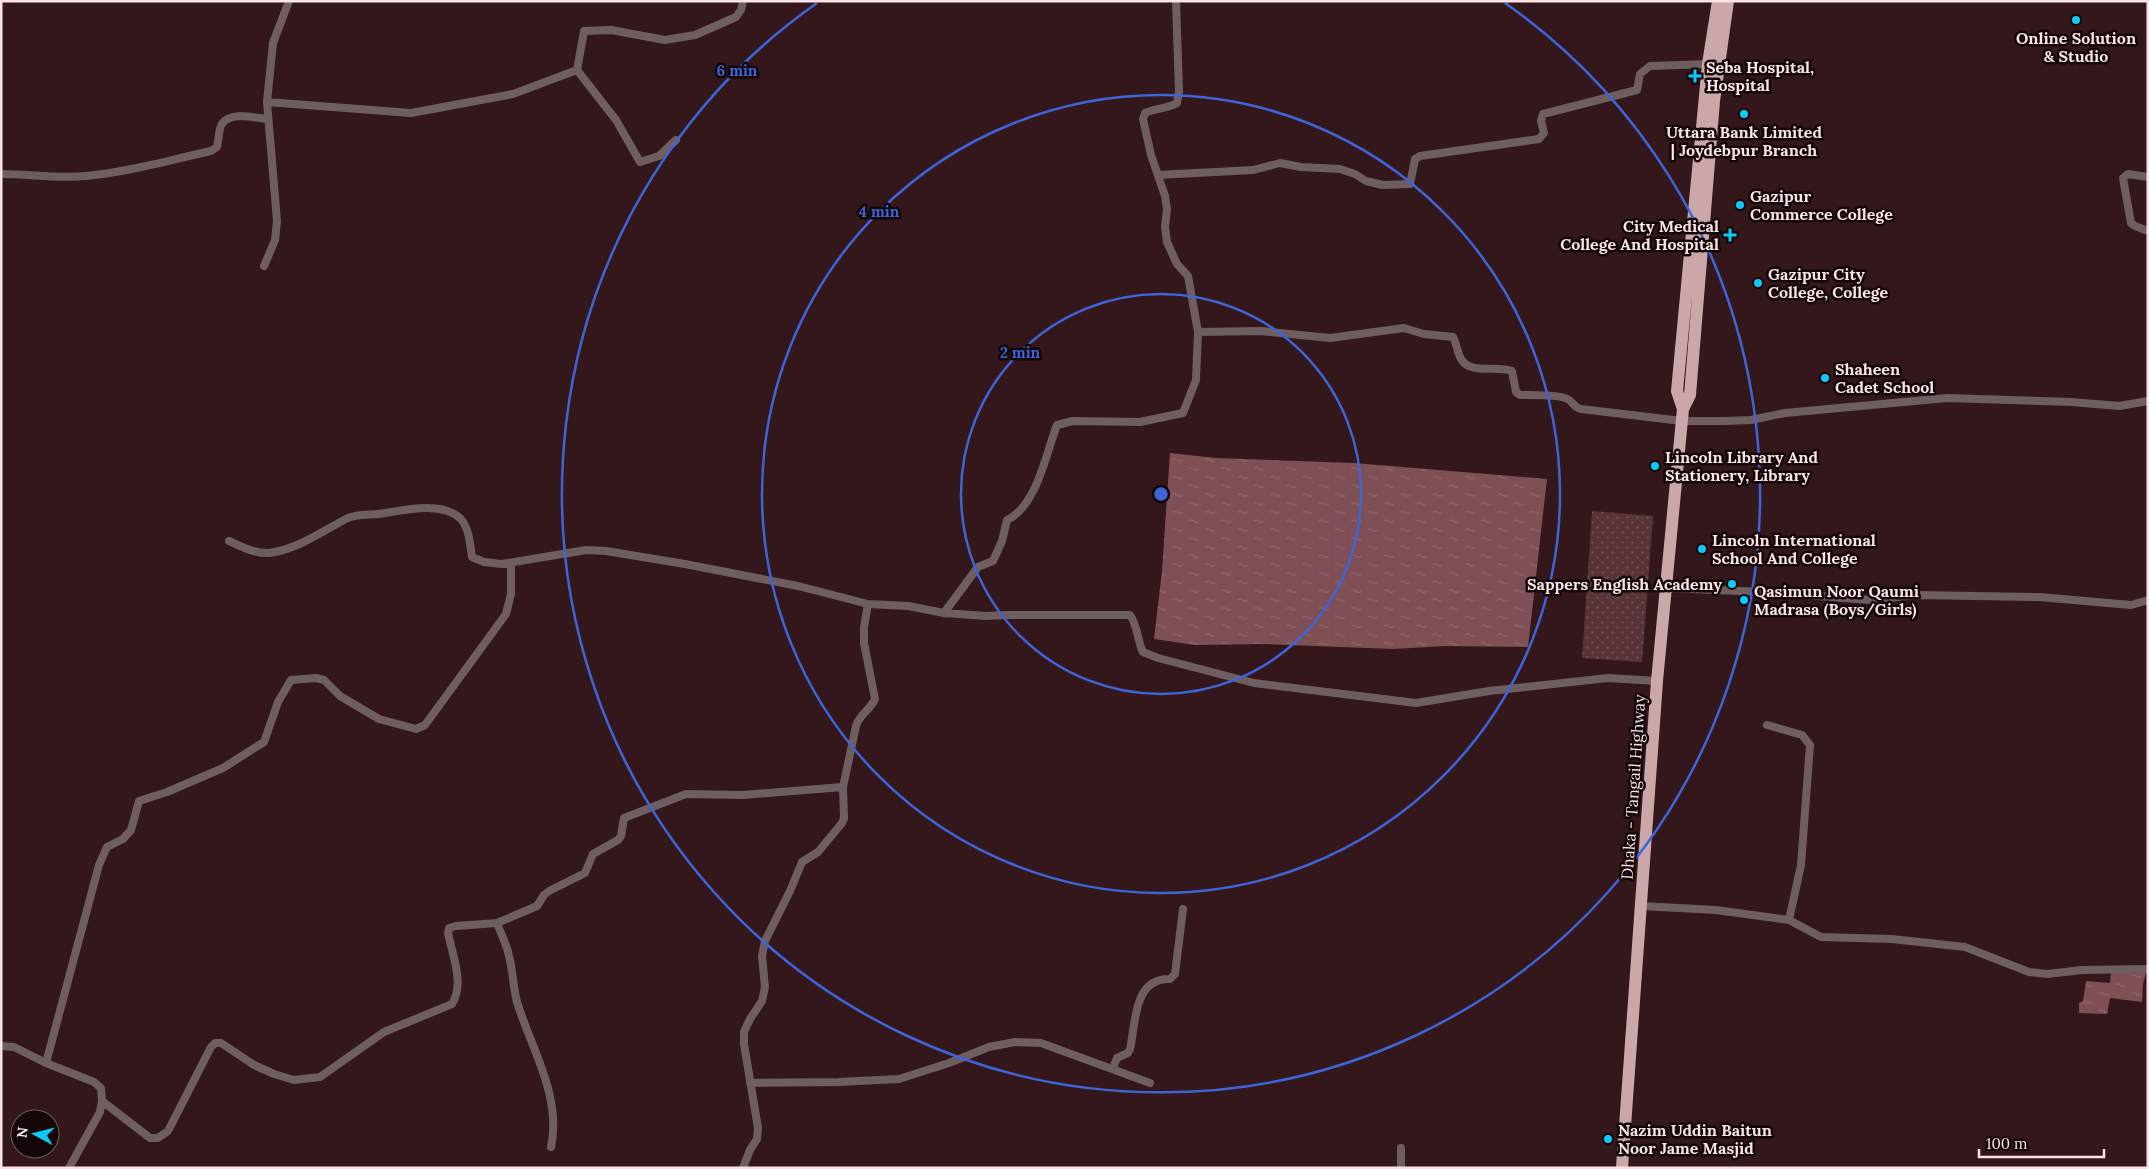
<svg xmlns="http://www.w3.org/2000/svg" width="2149" height="1169" viewBox="0 0 2149 1169" font-family="Lora,serif">
<style>
.park{fill:url(#park-dots)}
.water{fill:url(#water-ripples)}
.lines{fill:none;stroke-linecap:round;stroke-linejoin:round}
.minor{stroke:#6e5e5f;stroke-width:8}
.trunk{stroke:#cca7aa;stroke-width:12}
.ring{fill:none;stroke:#3e64da;stroke-width:2.5}
.poi-dot{fill:#0ecafa;stroke:#130708;stroke-width:2}
.labels{text-anchor:middle;stroke-width:5;stroke-linejoin:round;paint-order:stroke}
.poi-label{font-size:16px;font-weight:bold;fill:#f8e3e5;stroke:#130708;text-anchor:start}
.street-label{font-size:16px;fill:#f8e3e5;stroke:#130708}
.centre{fill:#3e64da;stroke:#130708;stroke-width:2.5}
.ring-label{font-size:15px;text-anchor:middle;font-weight:bold;fill:#3e64da;stroke:#130708;stroke-width:5;stroke-linejoin:round;paint-order:stroke}
</style>
<defs>
<pattern id="park-dots" width="8" height="8" patternUnits="userSpaceOnUse" patternTransform="scale(1.25)"><rect width="8" height="8" fill="#583437"/><path d="M2 2h.1M6 6h.1" fill="none" stroke="#715154" stroke-width="1.8" stroke-linecap="round"/></pattern>
<pattern id="water-ripples" width="26" height="14" patternUnits="userSpaceOnUse" patternTransform="scale(1.25)"><rect width="26" height="14" fill="#7e4f54"/><path d="M2 4q2-2 4 0t4 0M15 11q2-2 4 0t4 0" fill="none" stroke="#91686c"/></pattern>
</defs>
<rect width="100%" height="100%" fill="#34171b"/>
<!-- park -->
<path class="park" d="M1592,511L1653,516L1642,662L1582,658Z"/>
<!-- water -->
<path class="water" d="M1170,453L1216,458L1354,463L1547,479L1528,647L1446,646L1394,649L1266,644L1195,645L1154,639L1162,571Z
M2111,973H2146L2143,984L2142,1002L2110,998L2107,1014L2079,1013V1003L2083,1001L2086,981L2110,983Z"/>
<g class="lines">
<!-- minor -->
<path class="minor" d="M267,102L411,113L513,94L577,70
M676,140L659,156L640,162L616,120L577,70L584,31L611,30L665,40L695,35L736,17L741,10L743,1
M1,174C30,174 58,179 86,176C128,172 170,160 211,151L217,147C219,140 218,130 222,124C230,111 256,118 268,119
M1158,175L1253,170L1280,163L1301,167L1340,169L1355,174L1366,181L1383,185L1410,184L1415,159L1420,156L1539,139L1544,133L1541,121L1543,114L1637,90L1640,74L1650,66L1708,64
M2148,177L2128,174L2123,178L2131,223L2135,226L2148,231
M264,266L275,240L277,221L267,102L273,43L289,1
M1198,332L1261,331L1330,338L1404,328L1424,334L1453,337C1457,344 1457,352 1461,359C1470,375 1497,365 1512,371L1516,392L1520,395C1529,395 1562,394 1569,400C1574,404 1574,407 1581,409L1682,421H1725L1751,420L1785,413L1947,398L2072,402L2119,406L2148,401
M229,541C240,546 256,554 269,553C299,549 322,531 348,518C357,514 369,515 378,514C401,511 440,500 460,518C469,527 470,544 472,557L484,562L502,564L586,550L606,551L685,564L798,586L868,604L908,606L944,613L986,616L1006,615H1130C1138,626 1137,640 1143,652L1158,658L1254,683L1416,703L1489,691L1608,678L1657,681
M1666,588L1765,592L1870,600L1916,595L2039,597L2131,605L2148,600
M944,613L978,567L993,561L1002,541L1007,520C1037,506 1046,453 1057,425L1073,421L1140,422L1183,413L1196,380L1198,332L1188,276L1177,264L1167,242L1165,227L1167,209L1165,196L1151,155L1143,119L1145,113C1156,108 1167,109 1177,103L1179,91L1176,1
M1767,725L1802,735L1810,745L1801,865L1789,920
M1641,906L1716,910L1789,920L1821,937L1892,939L1965,947L2029,972L2047,974L2082,970L2148,969
M497,923C501,934 507,945 509,956C513,971 513,987 517,1002C531,1048 562,1097 551,1147
M1,1046L14,1047L46,1063L94,1082L101,1088L102,1101L100,1112L69,1168
M46,1063L99,865L107,847L123,839L131,830L139,801L167,792L223,768L264,742L278,702L291,680L316,678L324,680L340,696L379,719L416,729L425,725L506,614L511,594V563
M1113,1068L1117,1058L1128,1053L1130,1049C1136,1023 1133,978 1170,979L1175,974L1183,909
M750,1083L838,1082L899,1079L949,1063L989,1047L1015,1042L1041,1043L1150,1083
M102,1101L150,1138H158L168,1131L211,1047L215,1043H221L254,1065L274,1074L294,1080L320,1077L384,1032L452,1004C465,984 452,954 448,933L449,928L456,926L497,923L537,906L544,895L549,891L585,873L593,854L618,840L621,836L624,818L686,794L742,795L843,787
M743,1168L750,1150L757,1139L758,1128L744,1044V1032L750,1019L762,1001L765,987L762,956L765,941L790,891L802,862L818,852L842,823L844,818L843,787L856,726C859,715 870,710 875,699L864,643V627L868,604
M1401,1168V1148"/>
<!-- trunk -->
<path class="trunk" d="M1683,409L1677,391L1708,64L1718,1
M1622,1168L1657,681L1683,409L1690,395L1714,101L1728,1"/>
</g>
<!-- distance rings -->
<g class="ring">
<circle cx="1161" cy="494" r="200"/>
<circle cx="1161" cy="494" r="399"/>
<path d="M1505 3A599 599 0 1 1 817 3"/>
</g>
<!-- markers -->
<g class="poi-dot">
<circle cx="2076" cy="20" r="5"/>
<path d="M1692.5 68.5h5v5h5v5h-5v5h-5v-5h-5v-5h5z"/>
<circle cx="1744" cy="114" r="5"/>
<circle cx="1740" cy="205" r="5"/>
<path d="M1727.5 227.5h5v5h5v5h-5v5h-5v-5h-5v-5h5z"/>
<circle cx="1758" cy="283" r="5"/>
<circle cx="1825" cy="378" r="5"/>
<circle cx="1655" cy="466" r="5"/>
<circle cx="1702" cy="549" r="5"/>
<circle cx="1732" cy="584" r="5"/>
<circle cx="1744" cy="600" r="5"/>
<circle cx="1608" cy="1139" r="5"/>
</g>
<g class="labels">
<!-- poi labels -->
<g class="poi-label">
<text x="2076" y="44" text-anchor="middle">Online Solution<tspan x="2076" dy="18">&amp; Studio</tspan></text>
<text x="1706" y="73">Seba Hospital,<tspan x="1706" dy="18">Hospital</tspan></text>
<text x="1744" y="138" text-anchor="middle">Uttara Bank Limited<tspan x="1744" dy="18">| Joydebpur Branch</tspan></text>
<text x="1750" y="202">Gazipur<tspan x="1750" dy="18">Commerce College</tspan></text>
<text x="1719" y="232" text-anchor="end">City Medical<tspan x="1719" dy="18">College And Hospital</tspan></text>
<text x="1768" y="280">Gazipur City<tspan x="1768" dy="18">College, College</tspan></text>
<text x="1835" y="375">Shaheen<tspan x="1835" dy="18">Cadet School</tspan></text>
<text x="1665" y="463">Lincoln Library And<tspan x="1665" dy="18">Stationery, Library</tspan></text>
<text x="1712" y="546">Lincoln International<tspan x="1712" dy="18">School And College</tspan></text>
<text x="1722" y="590" text-anchor="end">Sappers English Academy</text>
<text x="1754" y="597">Qasimun Noor Qaumi<tspan x="1754" dy="18">Madrasa (Boys/Girls)</tspan></text>
<text x="1618" y="1136">Nazim Uddin Baitun<tspan x="1618" dy="18">Noor Jame Masjid</tspan></text>
</g>
<!-- street labels -->
<g class="street-label">
<text transform="translate(1633 787) rotate(-86)" y="6">Dhaka - Tangail Highway</text>
</g>
</g>
<circle cx="1161" cy="494" r="8" class="centre"/>
<g class="ring-label">
<text x="737" y="76">6 min</text>
<text x="879" y="217">4 min</text>
<text x="1020" y="358">2 min</text>
</g>
<!-- border -->
<rect width="2149" height="1169" fill="none" stroke="#f8e3e5" stroke-width="5"/>
<!-- north arrow -->
<g transform="translate(35 1134) rotate(277)"><circle r="24" fill="#130708" stroke="#6f5f60"/>
<path d="M0-4L9 19L0 12L-9 19Z" fill="#0ecafa"/>
<text y="-8" font-size="14" font-weight="bold" text-anchor="middle" fill="#f8e3e5">N</text>
</g>
<!-- scale -->
<path d="M1979 1149v8h125v-8" fill="none" stroke="#f8e3e5" stroke-width="2.5"/>
<text x="1986" y="1149" font-size="15" fill="#f8e3e5" stroke="#130708" stroke-width="4" paint-order="stroke">100 m</text>
</svg>
